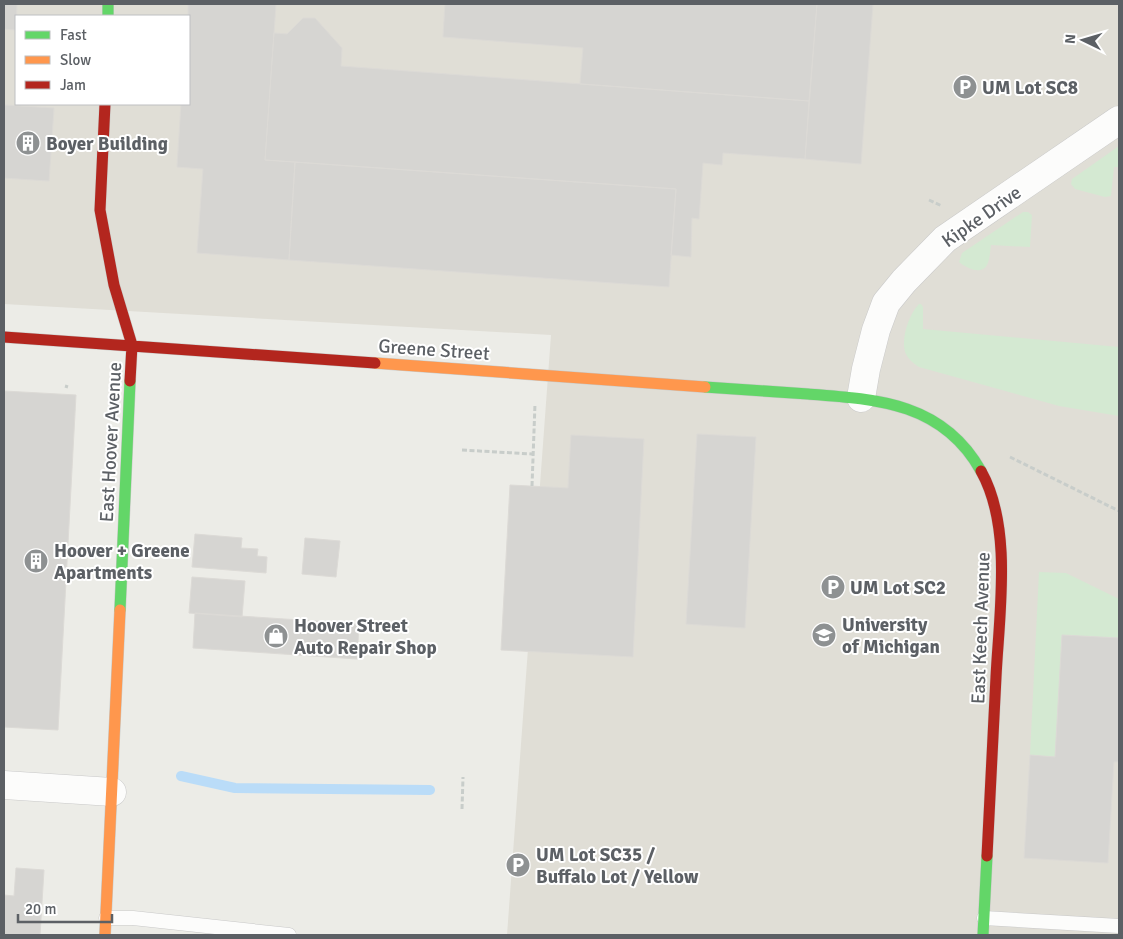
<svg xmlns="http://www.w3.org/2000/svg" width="1123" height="939" viewBox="0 0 1123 939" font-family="Signika,sans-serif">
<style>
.education{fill:#e0ded6;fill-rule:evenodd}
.green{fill:#d4e9d2}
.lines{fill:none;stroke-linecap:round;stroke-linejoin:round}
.stream{stroke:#badcf8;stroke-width:10}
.building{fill:#d6d5d2;stroke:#dcdad6}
.lane-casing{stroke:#c9c9c9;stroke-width:15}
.street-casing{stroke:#c9c9c9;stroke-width:29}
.fast-casing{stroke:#c8c9c7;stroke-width:12}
.slow-casing{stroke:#c8c9c7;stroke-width:12}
.jam-casing{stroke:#c8c9c7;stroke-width:12}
.path{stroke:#c8cdca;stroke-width:3;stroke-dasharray:5 2.5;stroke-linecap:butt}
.lane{stroke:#fcfcfb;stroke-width:14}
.street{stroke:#fcfcfb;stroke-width:28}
.fast{stroke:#63d668;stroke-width:11}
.slow{stroke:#ff974d;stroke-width:11}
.jam{stroke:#b3261e;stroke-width:11}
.labels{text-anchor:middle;stroke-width:4;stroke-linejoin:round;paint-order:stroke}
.poi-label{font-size:19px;font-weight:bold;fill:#5c6065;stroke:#fff;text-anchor:start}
.street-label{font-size:19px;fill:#5c6065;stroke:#fff}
</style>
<rect width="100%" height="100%" fill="#ecece7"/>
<!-- education -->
<path class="education" d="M4,4H1119V935H507L551,335L4,304ZM16,16H189V104H16Z"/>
<!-- green -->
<path class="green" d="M1119,146V167H1114L1111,196L1105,197L1075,189L1071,184L1072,179Z
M1023,212H1028L1032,215L1030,247L991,245C990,251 990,259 987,265C981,276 965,267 959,262L962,253Z
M919,304H921L923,307V329L1119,347V416L1059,406L919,367C913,363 908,359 905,352C901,338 909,314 919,304Z
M1039,572L1066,573L1119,599V638L1062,635L1055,757L1030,755Z"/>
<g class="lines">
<!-- stream -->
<path class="stream" d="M181,776L235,788L430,790"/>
</g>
<!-- building -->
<path class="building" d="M4,4H17L16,30L4,29Z
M188,4H276L265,160L295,162L289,260L197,253L203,169L177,167L181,104H189Z
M445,4H817L809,101L580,84L583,48L443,37Z
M817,4H873L861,164L805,159Z
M303,18H315L342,48L341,66L809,101L805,159L723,153L722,165L703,163L699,219L692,218L691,257L671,255L676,189L265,160L274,33L287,34Z
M4,105L54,108L49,181L4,178Z
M295,162L676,189L669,287L289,260Z
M4,391L76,395L58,730L4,727Z
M697,434L756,437L745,628L686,624Z
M571,435L644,439L633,657L501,650L510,485L568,488Z
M195,534L242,538L241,548L258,549L257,556L267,557L266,573L192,567Z
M305,538L340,541L336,577L302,574Z
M192,577L245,581L242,617L189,613Z
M195,613L359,624L357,659L193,648Z
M1062,635L1119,638V762H1114L1108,863L1024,858L1030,755L1055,757Z
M16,868L44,870L40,935H4V895L14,896Z"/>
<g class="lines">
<defs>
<path id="lane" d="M106,918H133L289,935
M984,918L1119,926"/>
<path id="street" d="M861,398L866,369L876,330L886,303L904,281L945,239L1119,120
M4,785L112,792"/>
<path id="fast" d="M108,4V16
M705,387C739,389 774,392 808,394C878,399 943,403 981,471
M120,610L130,381
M983,935L987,856"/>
<path id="slow" d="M375,363L705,387
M105,935L120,610"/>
<path id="jam" d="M105,104L100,210L114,285L132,345L130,381
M4,337L375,363
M981,471C1013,528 999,614 996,677C993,737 990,796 987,856"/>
</defs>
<!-- lane casing -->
<use href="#lane" class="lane-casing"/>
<!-- street casing -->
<use href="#street" class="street-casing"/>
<!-- fast casing -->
<use href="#fast" class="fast-casing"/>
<!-- slow casing -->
<use href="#slow" class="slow-casing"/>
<!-- jam casing -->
<use href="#jam" class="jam-casing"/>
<!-- path -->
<path class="path" d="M929,200L942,206
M65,386L68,387
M462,450L532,454
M1010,457L1119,511
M532,486L535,404
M462,809L463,777"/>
<!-- lane -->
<use href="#lane" class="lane"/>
<!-- street -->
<use href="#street" class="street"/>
<!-- fast -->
<use href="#fast" class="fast"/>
<!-- slow -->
<use href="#slow" class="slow"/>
<!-- jam -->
<use href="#jam" class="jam"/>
</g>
<!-- icons -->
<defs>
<symbol id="parking-disc" viewBox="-11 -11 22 22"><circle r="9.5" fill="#8e9192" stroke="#fff"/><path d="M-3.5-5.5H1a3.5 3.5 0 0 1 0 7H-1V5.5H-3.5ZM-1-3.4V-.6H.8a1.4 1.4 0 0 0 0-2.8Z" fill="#fff"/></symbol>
<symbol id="building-disc" viewBox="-11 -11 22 22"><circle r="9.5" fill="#8e9192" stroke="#fff"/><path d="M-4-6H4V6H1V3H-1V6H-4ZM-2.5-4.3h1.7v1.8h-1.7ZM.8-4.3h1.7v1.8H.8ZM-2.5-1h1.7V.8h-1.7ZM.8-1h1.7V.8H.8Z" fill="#fff"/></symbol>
<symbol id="university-disc" viewBox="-11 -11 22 22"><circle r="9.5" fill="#8e9192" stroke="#fff"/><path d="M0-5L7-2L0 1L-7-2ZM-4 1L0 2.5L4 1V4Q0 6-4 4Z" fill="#fff"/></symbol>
<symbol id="shop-disc" viewBox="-11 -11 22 22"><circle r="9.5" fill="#8e9192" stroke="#fff"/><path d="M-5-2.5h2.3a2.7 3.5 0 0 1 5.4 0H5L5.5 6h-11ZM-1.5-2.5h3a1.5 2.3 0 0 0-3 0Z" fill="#fff"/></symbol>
</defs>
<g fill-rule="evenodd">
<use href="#parking-disc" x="951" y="73" width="28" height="28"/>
<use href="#building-disc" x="14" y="129" width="28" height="28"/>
<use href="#building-disc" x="22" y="547" width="28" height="28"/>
<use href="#parking-disc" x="819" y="573" width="28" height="28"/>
<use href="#university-disc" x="810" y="621" width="28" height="28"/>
<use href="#shop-disc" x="262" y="622" width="28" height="28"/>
<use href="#parking-disc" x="504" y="851" width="28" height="28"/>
</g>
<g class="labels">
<!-- poi labels -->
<g class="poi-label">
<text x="982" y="94">UM Lot SC8</text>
<text x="46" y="150">Boyer Building</text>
<text x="54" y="557">Hoover + Greene<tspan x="54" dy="22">Apartments</tspan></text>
<text x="850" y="594">UM Lot SC2</text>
<text x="842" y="631">University<tspan x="842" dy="22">of Michigan</tspan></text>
<text x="294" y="632">Hoover Street<tspan x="294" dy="22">Auto Repair Shop</tspan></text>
<text x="536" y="861">UM Lot SC35 /<tspan x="536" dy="22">Buffalo Lot / Yellow</tspan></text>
</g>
<!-- street labels -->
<g class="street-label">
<text transform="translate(981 216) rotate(-35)" y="7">Kipke Drive</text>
<text transform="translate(434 349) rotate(4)" y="7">Greene Street</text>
<text transform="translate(110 442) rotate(-87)" y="7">East Hoover Avenue</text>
<text transform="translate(980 628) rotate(-88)" y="7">East Keech Avenue</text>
</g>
</g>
<!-- border -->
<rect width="1123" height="939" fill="none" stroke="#5c6065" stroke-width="10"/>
<!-- legend -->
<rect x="15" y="15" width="175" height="90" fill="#ffffff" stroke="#bebfc1"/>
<rect x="25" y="31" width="25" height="8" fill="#63d668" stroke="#bebfc1"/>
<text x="60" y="40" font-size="15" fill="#5c6065">Fast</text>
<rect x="25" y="56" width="25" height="8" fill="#ff974d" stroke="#bebfc1"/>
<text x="60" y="65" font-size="15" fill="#5c6065">Slow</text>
<rect x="25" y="81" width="25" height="8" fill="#b3261e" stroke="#bebfc1"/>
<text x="60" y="90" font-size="15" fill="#5c6065">Jam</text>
<!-- north arrow -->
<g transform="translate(1083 40) rotate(275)" stroke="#ffffff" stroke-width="4" paint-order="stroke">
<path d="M0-4L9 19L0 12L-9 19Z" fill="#5c6065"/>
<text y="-8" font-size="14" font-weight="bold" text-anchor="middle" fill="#5c6065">N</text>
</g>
<!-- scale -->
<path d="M18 914v8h94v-8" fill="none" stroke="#5c6065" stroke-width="2.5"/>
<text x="25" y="914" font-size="15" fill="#5c6065" stroke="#ffffff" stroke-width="4" paint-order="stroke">20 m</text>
</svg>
